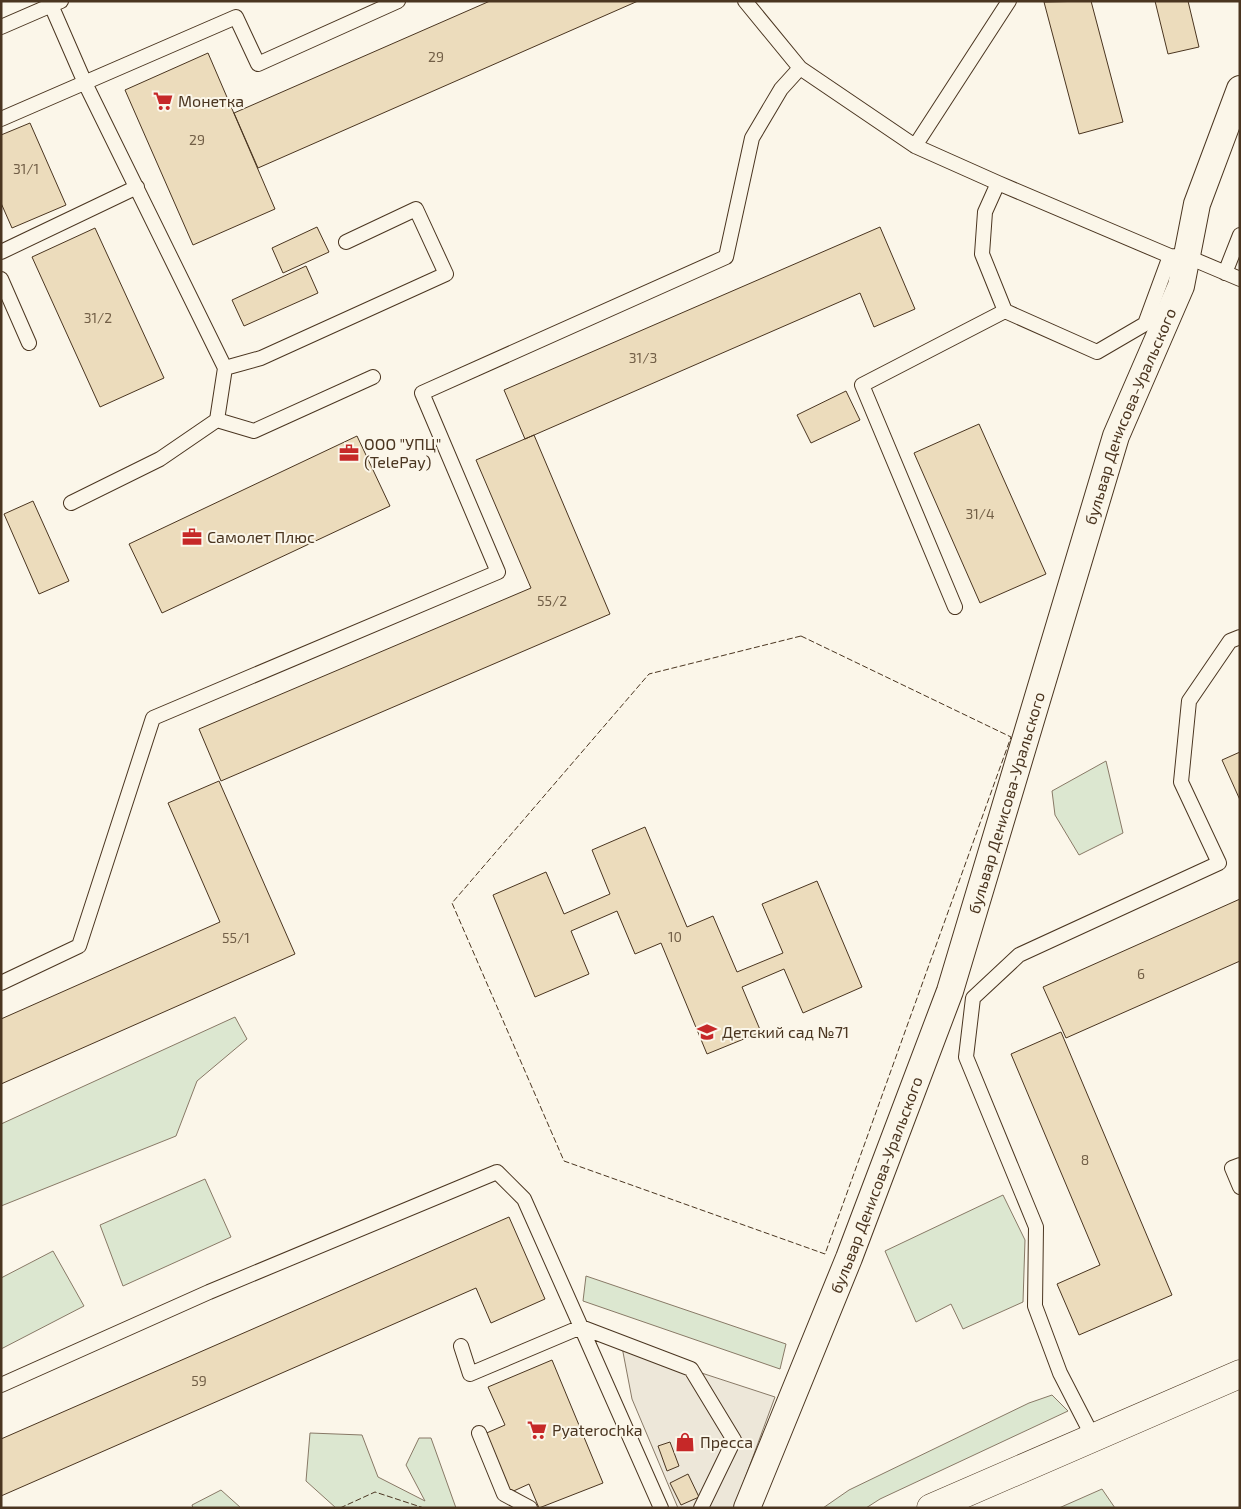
<svg xmlns="http://www.w3.org/2000/svg" width="1241" height="1509" viewBox="0 0 1241 1509" font-family="'Exo 2',sans-serif">
<style>
.green{fill:#dce7d0;stroke:#887966}
.parking{fill:#ede7d9;stroke:#887966}
.building{fill:#ecdcbc;stroke:#4a3520}
.lines{fill:none;stroke-linecap:round;stroke-linejoin:round}
.lane-casing{stroke:#4a3520;stroke-width:16}
.street-casing{stroke:#4a3520;stroke-width:28}
.secondary-casing{stroke:#4a3520;stroke-width:29}
.lane{stroke:#fbf6e9;stroke-width:14}
.street{stroke:#fbf6e9;stroke-width:26}
.secondary{stroke:#fbf6e9;stroke-width:28}
.fence{stroke:#4a3520;stroke-width:1;stroke-dasharray:6 2.5;stroke-linecap:butt}
.labels{text-anchor:middle;stroke-width:4;stroke-linejoin:round;paint-order:stroke}
.number-label{font-size:14px;fill:#725f47}
.poi-label{font-size:16px;fill:#4a3520;stroke:#fbf6e9;text-anchor:start}
.street-label{font-size:16px;fill:#4a3520;stroke:#fbf6e9}
</style>
<rect width="100%" height="100%" fill="#fbf6e9"/>
<!-- green -->
<path class="green" d="M1106,761L1123,833L1079,855L1055,815L1052,791Z
M235,1017L247,1039L197,1081L176,1136L1,1206V1124Z
M205,1179L231,1237L123,1286L100,1225Z
M1003,1195L1025,1240L1023,1302L963,1329L951,1304L916,1322L885,1251Z
M53,1251L84,1306L1,1349V1278Z
M586,1276L786,1344L780,1369L583,1301Z
M1052,1395L1068,1411L880,1499L866,1508H823L849,1490L1029,1403Z
M310,1433L362,1435L378,1477L425,1501L406,1465L419,1438H431L456,1508H336L306,1481Z
M1102,1489L1115,1508H1059Z
M221,1490L241,1508H193L192,1505Z"/>
<!-- parking -->
<path class="parking" d="M622,1347L775,1397L734,1508H678L632,1399Z"/>
<!-- building -->
<path class="building" d="M490,1H638L258,168L234,113Z
M1091,1L1123,122L1079,134L1044,2Z
M1155,1H1188L1199,47L1168,54Z
M208,53L275,209L193,245L125,90Z
M30,123L66,205L12,228L1,203V135Z
M317,227L329,252L283,273L272,248Z
M880,227L915,309L874,327L860,293L525,439L504,390Z
M95,228L164,378L100,407L32,257Z
M306,266L318,293L244,326L232,300Z
M846,391L860,420L811,443L797,415Z
M979,424L1046,574L980,603L914,453Z
M534,435L610,614L221,781L199,729L531,588L476,460Z
M357,436L390,506L162,613L129,544Z
M33,501L69,581L39,594L4,514Z
M1240,752V800L1222,760Z
M219,781L295,954L1,1084V1019L220,922L168,803Z
M645,827L687,927L713,916L737,972L783,953L762,904L817,881L862,987L803,1013L784,969L742,987L761,1032L707,1054L661,943L635,954L617,911L571,931L589,974L535,997L493,895L546,872L564,914L610,894L592,850Z
M1240,899V961L1066,1038L1043,987Z
M1061,1032L1172,1295L1079,1335L1057,1284L1100,1265L1011,1054Z
M509,1217L545,1299L491,1323L476,1288L1,1496V1439Z
M552,1360L603,1483L539,1508L529,1484L507,1494L482,1435L505,1425L488,1387Z
M670,1442L679,1466L667,1471L658,1446Z
M688,1474L699,1497L681,1505L670,1483Z"/>
<g class="lines">
<defs>
<path id="lane" d="M745,1L800,68L915,146L998,183L1170,256L1188,257L1240,279
M51,5L85,83L225,368L217,420L160,459L71,503
M1,27L61,1
M1,119L236,17L258,64L398,1
M915,146L1009,1
M998,183L985,212L982,254L1005,311L1097,352L1145,324L1170,256
M1,252L137,187
M1225,273L1240,235
M1,279L29,343
M225,368L261,358L446,274L416,209L346,242
M217,420L254,431L373,377
M955,607L862,385L1005,311
M1,983L79,946L153,718L498,572L422,393L726,257L752,138L781,89L800,68
M1240,1165L1232,1168L1240,1187
M461,1346L470,1374L581,1327L661,1508
M1,1385L209,1292L497,1172L524,1199L581,1327L691,1369L734,1440L701,1508
M479,1433L504,1494L530,1508
M1094,1439L1060,1373L1035,1306L1036,1227L966,1057L973,998L1019,955L1219,863L1181,782L1189,701L1230,641L1240,637"/>
<g id="street">
<path id="s1" d="M747,1508L849,1258L950,991L1116,436L1181,286L1197,204L1240,89"/>
</g>
<path id="secondary" d="M931,1508L1240,1374"/>
</defs>
<!-- lane casing -->
<use href="#lane" class="lane-casing"/>
<!-- street casing -->
<use href="#street" class="street-casing"/>
<!-- secondary casing -->
<use href="#secondary" class="secondary-casing"/>
<!-- lane -->
<use href="#lane" class="lane"/>
<!-- street -->
<use href="#street" class="street"/>
<!-- secondary -->
<use href="#secondary" class="secondary"/>
<!-- fence -->
<path class="fence" d="M801,636L1011,737L825,1254L564,1161L452,903L649,674Z
M340,1508L375,1492L424,1508"/>
</g>
<!-- icons -->
<defs>
<symbol id="supermarket-bare" viewBox="-9 -9 18 18"><path d="M-6-5.5h2.5l.6 2H6L4.5 2H-2.5L-4.4-4H-6ZM-1.5 3.2a1.3 1.3 0 1 0 .1 0ZM3 3.2a1.3 1.3 0 1 0 .1 0Z" fill="#c62828" stroke="#fbf6e9" stroke-width="2.5" paint-order="stroke"/></symbol>
<symbol id="office-bare" viewBox="-9 -9 18 18"><path d="M-6-3h4V-5.5h4V-3h4V5H-6ZM-1-4.5V-3h2v-1.5ZM-6 0V1H6V0Z" fill="#c62828" stroke="#fbf6e9" stroke-width="2.5" paint-order="stroke"/></symbol>
<symbol id="school-bare" viewBox="-9 -9 18 18"><path d="M0-5L7-2L0 1L-7-2ZM-4 1L0 2.5L4 1V4Q0 6-4 4Z" fill="#c62828" stroke="#fbf6e9" stroke-width="2.5" paint-order="stroke"/></symbol>
<symbol id="shop-bare" viewBox="-9 -9 18 18"><path d="M-5-2.5h2.3a2.7 3.5 0 0 1 5.4 0H5L5.5 6h-11ZM-1.5-2.5h3a1.5 2.3 0 0 0-3 0Z" fill="#c62828" stroke="#fbf6e9" stroke-width="2.5" paint-order="stroke"/></symbol>
</defs>
<g fill-rule="evenodd">
<use href="#supermarket-bare" x="149" y="87" width="28" height="28"/>
<use href="#office-bare" x="335" y="439" width="28" height="28"/>
<use href="#office-bare" x="178" y="523" width="28" height="28"/>
<use href="#school-bare" x="693" y="1018" width="28" height="28"/>
<use href="#supermarket-bare" x="523" y="1416" width="28" height="28"/>
<use href="#shop-bare" x="671" y="1428" width="28" height="28"/>
</g>
<g class="labels">
<!-- number labels -->
<g class="number-label">
<text x="436" y="62">29</text>
<text x="197" y="145">29</text>
<text x="26" y="174">31/1</text>
<text x="98" y="323">31/2</text>
<text x="643" y="363">31/3</text>
<text x="980" y="519">31/4</text>
<text x="552" y="606">55/2</text>
<text x="675" y="942">10</text>
<text x="236" y="943">55/1</text>
<text x="1141" y="979">6</text>
<text x="1085" y="1165">8</text>
<text x="199" y="1386">59</text>
</g>
<!-- poi labels -->
<g class="poi-label">
<text x="178" y="107">Монетка</text>
<text x="364" y="450">ООО "УПЦ"<tspan x="364" dy="18">(TelePay)</tspan></text>
<text x="207" y="543">Самолет Плюс</text>
<text x="722" y="1038">Детский сад №71</text>
<text x="552" y="1436">Pyaterochka</text>
<text x="700" y="1448">Пресса</text>
</g>
<!-- street labels -->
<g class="street-label">
<text dy="6" stroke="none"><textPath href="#s1" startOffset="1158">бульвар Денисова-Уральского</textPath></text>
<text dy="6" stroke="none"><textPath href="#s1" startOffset="752">бульвар Денисова-Уральского</textPath></text>
<text dy="6" stroke="none"><textPath href="#s1" startOffset="348">бульвар Денисова-Уральского</textPath></text>
</g>
</g>
<!-- border -->
<rect width="1241" height="1509" fill="none" stroke="#4a3520" stroke-width="5"/>
</svg>
